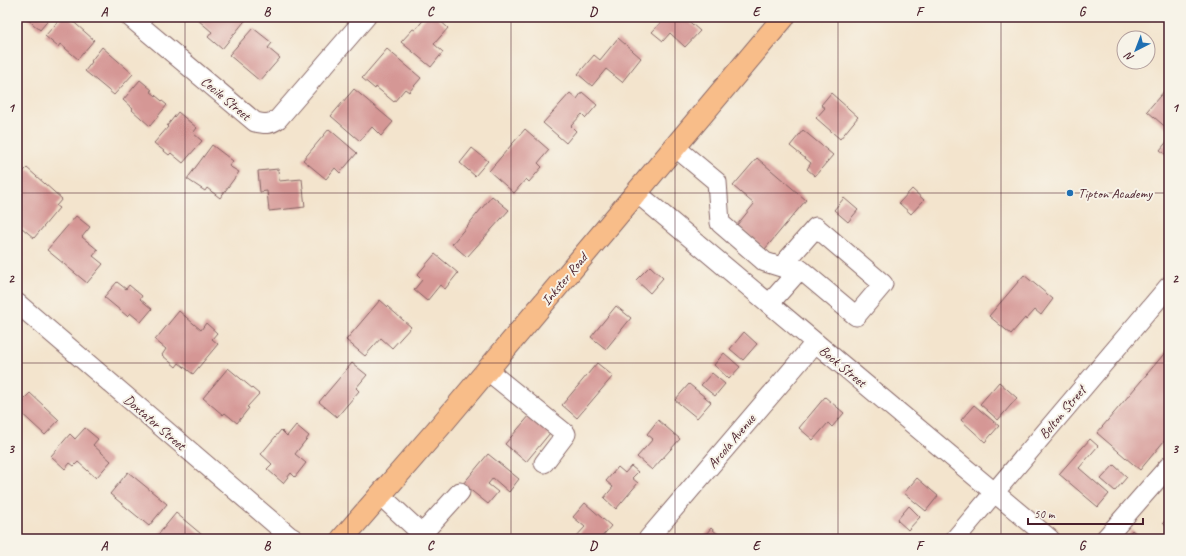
<svg xmlns="http://www.w3.org/2000/svg" width="1186" height="556" viewBox="0 0 1186 556" font-family="Caveat,sans-serif">
<style>
.building{fill:#d59795}
.lines{fill:none;stroke-linecap:round;stroke-linejoin:round}
.minor-casing{stroke:#856464;stroke-width:21}
.major-casing{stroke:#856464;stroke-width:24}
.minor{stroke:#fff;stroke-width:19}
.major{stroke:#f8bd89;stroke-width:22}
.grid{fill:none;stroke:#4a1f2b;stroke-width:1;stroke-opacity:0.55}
.poi-dot{fill:#1f6fb2;stroke:#f7f3e8;stroke-width:1.5}
.labels{text-anchor:middle;stroke-width:4;stroke-linejoin:round;paint-order:stroke}
.street-label{font-size:14px;fill:#4a1f2b;stroke:#f7f3e8}
.poi-label{font-size:14px;fill:#4a1f2b;stroke:#f7f3e8;text-anchor:start}
.neatline{fill:none;stroke:#4a1f2b;stroke-width:1.5}
.grid-label{font-size:13px;text-anchor:middle;font-weight:bold;fill:#4a1f2b}
</style>
<rect width="100%" height="100%" fill="#f7f3e8"/>
<filter id="ink" filterUnits="userSpaceOnUse"><feTurbulence type="fractalNoise" baseFrequency=".025" numOctaves="2"/><feDisplacementMap in="SourceGraphic" scale="8" xChannelSelector="R" yChannelSelector="G"/><feConvolveMatrix kernelMatrix="1 2 1 2 8 2 1 2 1" color-interpolation-filters="sRGB"/></filter>
<filter id="wash" filterUnits="userSpaceOnUse"><feTurbulence type="fractalNoise" baseFrequency=".012" numOctaves="4" result="noise"/><feDisplacementMap in="SourceGraphic" scale="16" xChannelSelector="R" yChannelSelector="G"/><feGaussianBlur stdDeviation="0.9" result="paint"/><feColorMatrix in="noise" values="0 0 0 0 0 0 0 0 0 0 0 0 0 0 0 0 0 1.4 0 .05"/><feComposite in="paint" operator="in"/></filter>
<g filter="url(#wash)">
<rect width="100%" height="100%" fill="#f3e4cd"/>
<g id="blocks">
<!-- building -->
<path class="building" d="M25,17H51L40,30Z
M62,17H68L94,40L78,59L60,44L58,47L45,36Z
M200,17H248L222,49L208,37L212,32L198,20Z
M426,17H436L448,28L434,44L443,52L431,67L401,42L413,29L415,30Z
M666,17H684L700,31L685,47L670,33L663,41L652,32Z
M253,28L272,43L268,48L280,58L260,81L229,55Z
M618,38L641,58L622,82L606,69L592,86L578,74L594,55L600,60Z
M102,47L133,74L114,95L85,71L92,62L91,61Z
M387,49L421,78L409,92L405,89L394,102L376,87L375,89L362,78Z
M140,80L152,90L150,91L167,105L150,126L132,110L133,109L123,100Z
M354,89L393,122L381,136L372,127L360,141L331,116Z
M1166,89L1169,92V130L1147,111Z
M582,92L597,105L586,118L582,114L571,126L576,131L566,143L543,123L570,93L577,99Z
M831,93L858,117L840,139L816,118L825,108L821,105Z
M178,112L197,128L193,133L202,141L183,163L171,153L169,155L154,143L168,127L167,126Z
M329,129L357,153L340,173L335,168L326,179L303,160Z
M525,129L549,150L538,163L542,167L529,182L526,179L514,193L489,171Z
M803,130L833,155L815,176L807,169L811,163L790,146Z
M1169,139V157L1160,150Z
M212,145L233,161L229,166L239,172L220,198L207,188L205,191L187,179Z
M472,148L488,161L475,176L460,163Z
M757,158L806,200L765,249L737,225L754,204L733,186Z
M27,168L62,199L56,206L59,208L34,238L22,228L18,233L17,232V175L19,173L20,175Z
M278,169L279,181L302,179L305,207L269,211L267,191L260,192L258,171Z
M912,189L924,200L911,214L899,203Z
M492,196L509,210L467,257L452,244Z
M844,198L858,210L848,222L834,210Z
M76,216L90,227L82,237L98,250L93,256L103,264L87,283L47,250Z
M435,254L458,273L445,289L440,285L427,301L414,290L422,280L417,275Z
M650,266L663,278L650,293L636,280Z
M1024,275L1053,299L1041,315L1035,310L1026,320L1025,318L1011,334L989,316Z
M117,282L126,289L129,285L142,296L140,299L152,309L141,322L130,313L127,316L104,297Z
M380,300L411,327L392,348L381,338L365,356L346,340Z
M616,306L631,318L606,349L591,337Z
M179,311L201,330L206,323L217,333L212,339L218,344L193,374L179,363L176,367L162,355L166,349L155,340Z
M744,332L757,344L743,360L730,349Z
M1169,348V435L1140,470L1097,433Z
M724,353L740,367L729,379L714,365Z
M352,363L367,375L356,388L359,391L337,417L319,402Z
M597,363L613,376L577,418L562,405Z
M228,368L259,394L247,407L249,408L237,423L225,413L223,415L203,398Z
M712,373L725,384L715,396L701,385Z
M999,382L1017,398L998,420L980,404Z
M689,384L711,402L697,418L675,400Z
M30,393L59,420L45,435L17,409V406Z
M825,397L844,413L832,427L828,423L813,440L799,428Z
M974,405L999,426L985,442L961,420Z
M530,415L550,433L526,462L505,444Z
M658,420L680,439L652,470L637,457L653,439L647,434Z
M296,425L309,436L295,454L306,463L295,477L291,473L283,483L267,469L272,464L261,454L281,430L287,436Z
M85,428L98,439L93,445L111,461L96,478L78,462L74,466L70,463L65,469L51,456L70,434L75,439Z
M1090,439L1098,446L1079,468L1109,494L1098,507L1059,474Z
M488,454L519,479L509,492L493,478L488,484L498,492L488,504L463,484Z
M1114,465L1127,477L1115,491L1101,479Z
M631,466L638,472L632,478L638,483L616,509L604,498L613,487L606,481L618,467L625,473Z
M128,472L167,504L149,526L110,494Z
M917,478L938,496L926,511L904,493Z
M585,503L611,526L600,539H574L585,527L573,517Z
M909,506L920,517L908,530L897,520Z
M176,513L207,539H162L158,535Z
M1169,517V529L1163,523Z
M711,528L723,539H702Z
M1132,530L1142,539H1125Z"/>
</g>
</g>
<g filter="url(#ink)">
<use href="#blocks" fill-opacity="0" stroke="#856464" stroke-width="1"/>
<g class="lines">
<defs>
<path id="minor" d="M130,17L255,122C264,124 270,125 278,119L366,17
M675,147L717,182L720,223L765,262L781,267L816,227L883,284L856,316L800,269L769,304
M637,193L1050,539
M17,303L289,536L294,539
M487,370L566,434L544,463
M380,495L422,534L460,492
M648,539L815,343
M955,539L1169,286
M1105,539L1169,466"/>
<path id="major" d="M342,539L442,424L784,17"/>
</defs>
<!-- minor casing -->
<use href="#minor" class="minor-casing"/>
<!-- major casing -->
<use href="#major" class="major-casing"/>
<!-- minor -->
<use href="#minor" class="minor"/>
<!-- major -->
<use href="#major" class="major"/>
</g>
</g>
<!-- grid -->
<path class="grid" d="M185,17V539M348,17V539M511,17V539M675,17V539M838,17V539M1001,17V539M17,193H1169M17,363H1169"/>
<!-- markers -->
<circle class="poi-dot" cx="1070" cy="193" r="4"/>
<g class="labels">
<!-- street labels -->
<g class="street-label">
<text transform="translate(226 98) rotate(40)" y="5">Cecile Street</text>
<text transform="translate(564 279) rotate(-50)" y="5">Inkster Road</text>
<text transform="translate(843 366) rotate(40)" y="5">Bock Street</text>
<text transform="translate(1062 412) rotate(-50)" y="5">Belton Street</text>
<text transform="translate(155 422) rotate(41)" y="5">Doxtator Street</text>
<text transform="translate(731 441) rotate(-50)" y="5">Arcola Avenue</text>
</g>
<!-- poi labels -->
<g class="poi-label">
<text x="1078" y="198">Tipton Academy</text>
</g>
</g>
<!-- margin -->
<rect width="1186" height="556" fill="none" stroke="#f7f3e8" stroke-width="44"/>
<!-- north arrow -->
<g transform="translate(1136 50) rotate(222)"><circle r="19" fill="#f7f3e8" stroke="#b29e9c"/>
<path d="M0-3L7 15L0 10L-7 15Z" fill="#1f6fb2"/>
<text y="-6" font-size="11" font-weight="bold" text-anchor="middle" fill="#4a1f2b">N</text>
</g>
<!-- scale -->
<path d="M1028 518v6h115v-6" fill="none" stroke="#4a1f2b" stroke-width="2"/>
<text x="1034" y="518" font-size="12" fill="#4a1f2b" stroke="#f7f3e8" stroke-width="3" paint-order="stroke">50 m</text>
<rect x="22" y="22" width="1142" height="512" class="neatline"/>
<g class="grid-label">
<text x="104" y="16">A</text>
<text x="267" y="16">B</text>
<text x="430" y="16">C</text>
<text x="593" y="16">D</text>
<text x="756" y="16">E</text>
<text x="919" y="16">F</text>
<text x="1082" y="16">G</text>
<text x="11" y="112">1</text>
<text x="1175" y="112">1</text>
<text x="11" y="283">2</text>
<text x="1175" y="283">2</text>
<text x="11" y="453">3</text>
<text x="1175" y="453">3</text>
<text x="104" y="550">A</text>
<text x="267" y="550">B</text>
<text x="430" y="550">C</text>
<text x="593" y="550">D</text>
<text x="756" y="550">E</text>
<text x="919" y="550">F</text>
<text x="1082" y="550">G</text>
</g>
</svg>
